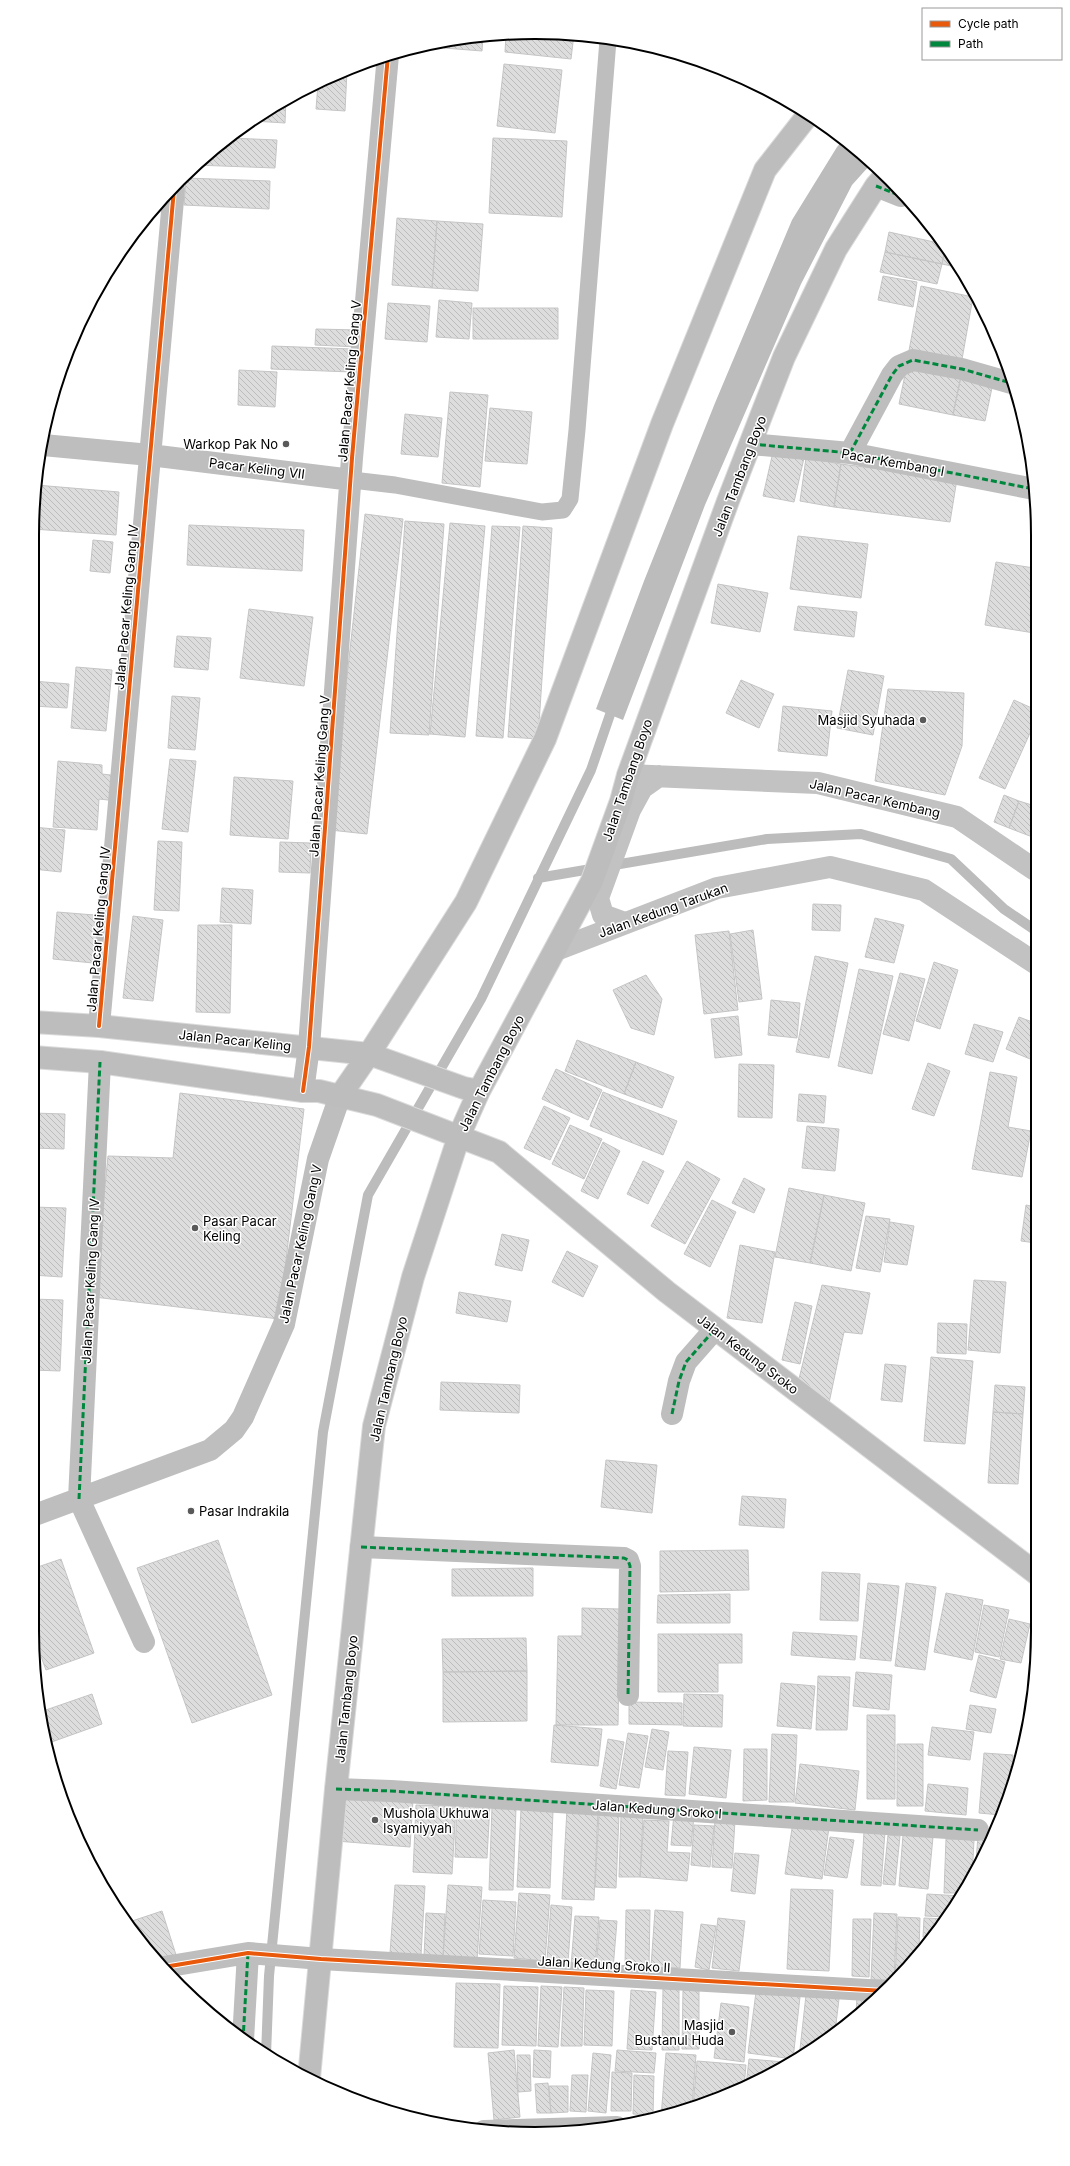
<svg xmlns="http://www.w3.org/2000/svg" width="1070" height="2166" viewBox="0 0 1070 2166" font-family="Inter,sans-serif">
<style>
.water{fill:#bcbcbc}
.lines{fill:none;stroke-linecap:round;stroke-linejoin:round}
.stream{stroke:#bcbcbc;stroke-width:10}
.building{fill:url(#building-back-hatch);stroke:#c5c5c5}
.primary-casing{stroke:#dbdbdb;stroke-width:24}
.lane{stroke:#bebebe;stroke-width:17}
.street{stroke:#bebebe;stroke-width:22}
.secondary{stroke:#c2c2c2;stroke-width:22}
.primary{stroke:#bdbdbd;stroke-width:22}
.quiet{stroke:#00873e;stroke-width:3;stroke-dasharray:6 3;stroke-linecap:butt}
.cycleway-casing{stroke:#fff;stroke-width:6}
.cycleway{stroke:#e8590c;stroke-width:4}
.poi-dot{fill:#595959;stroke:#fff;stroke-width:1.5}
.labels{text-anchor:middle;stroke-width:3;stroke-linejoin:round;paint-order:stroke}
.street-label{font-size:13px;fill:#000;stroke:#fff}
.poi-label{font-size:13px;fill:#000;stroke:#fff;text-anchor:end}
.rim{fill:none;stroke:#000;stroke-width:2}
</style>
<defs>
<pattern id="building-back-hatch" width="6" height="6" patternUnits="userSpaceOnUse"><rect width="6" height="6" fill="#ddd"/><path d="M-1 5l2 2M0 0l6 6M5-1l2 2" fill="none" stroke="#bcbcbc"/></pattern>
</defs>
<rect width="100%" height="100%" fill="#fff"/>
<!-- water -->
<path class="water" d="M844,139L870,165L852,185L801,284L705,505L623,720L596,709L644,581L715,403L792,220L837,147Z"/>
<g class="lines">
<!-- stream -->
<path class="stream" d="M538,878L767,839L861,834L951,859L1004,909L1035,930
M266,2055L269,1976L323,1432L368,1195L481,999L591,770L614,703"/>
</g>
<!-- building -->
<path class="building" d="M568,33L574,34L571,59L505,52L506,35Z
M469,36H483L482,51L444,48L445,42Z
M504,64L562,70L555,133L497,126Z
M347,71L345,111L316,109L318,84Z
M286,98L285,123L253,121L283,100Z
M230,138L277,140L275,168L195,165L203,157Z
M493,138L567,141L562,217L489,213Z
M186,178L270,181L269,209L184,205Z
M397,218L437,221L432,288L392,285Z
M437,221L483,224L478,291L432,288Z
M889,232L943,244L945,248L942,264L885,252Z
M945,248L956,267L942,264Z
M885,252L942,264L937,284L880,272Z
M883,276L917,282L913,307L878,300Z
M921,286L973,297L961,365L908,356Z
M439,300L472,303L469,339L436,337Z
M388,303L430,306L427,342L385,339Z
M473,308H558V339H473Z
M316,329L359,330L358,347L315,345Z
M272,346L353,349L352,372L271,369Z
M907,365L961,376L953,415L899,404Z
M239,370L277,372L275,407L238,405Z
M961,376L993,383L985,421L953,415Z
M450,392L488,395L480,487L442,483Z
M490,408L532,412L527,464L485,461Z
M405,414L442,418L438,457L401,454Z
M773,452L804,458L794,502L763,496Z
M806,458L841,464L834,507L800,501Z
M841,464L957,479L950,522L834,507Z
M36,485L119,492L116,535L33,529V502Z
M365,514L403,519L367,834L330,830Z
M405,521L444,524L429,735L390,733Z
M450,523L485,526L465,737L430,734Z
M189,525L304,530L302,571L187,565Z
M492,526L520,527L503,738L476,736Z
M523,526L552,528L538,739L508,737Z
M798,536L868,544L861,598L790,589Z
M93,540L113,542L110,573L90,571Z
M996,562L1034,568V633L985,625Z
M718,584L768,593L760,632L711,623Z
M798,606L857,612L854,637L794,630Z
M249,609L313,617L304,686L240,678Z
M177,636L211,638L208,670L174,667Z
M76,667L112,670L106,731L71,728Z
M848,670L884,676L873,735L837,728Z
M741,680L774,694L759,728L726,713Z
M33,681L69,684L67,708L33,706Z
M888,689L964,693L962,746L945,795L875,781Z
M172,696L200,698L195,750L168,748Z
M1014,700L1034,709V724L1005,789L979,778Z
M783,706L832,711L827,756L778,751Z
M170,759L196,761L188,832L162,829Z
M58,761L102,765V774L119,776L117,801L99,799L97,830L53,827Z
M234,777L293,781L288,839L230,835Z
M1004,795L1019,801L1009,828L994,822Z
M1019,801L1035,806V838L1009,828Z
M33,827L65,830L61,872L33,869Z
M158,841L182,842L179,911L154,910Z
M280,842L311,843L310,873L279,872Z
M222,888L253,890L251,924L220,922Z
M813,904L841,905L840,931L812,930Z
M57,912L107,916L103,964L53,959Z
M133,916L163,920L153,1001L123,998Z
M875,918L904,925L894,963L865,957Z
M198,925H232L230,1013L196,1012Z
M753,930L762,999L739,1002L730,934Z
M729,931L738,1010L704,1014L695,935Z
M815,956L848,963L829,1058L796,1052Z
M934,962L958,970L940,1029L916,1021Z
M859,969L893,976L872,1074L838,1066Z
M900,973L925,979L909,1041L883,1034Z
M646,975L662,999L654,1035L631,1028L613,990Z
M771,1000L800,1003L797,1038L768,1035Z
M738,1016L742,1055L715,1058L711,1019Z
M1019,1017L1035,1023V1061L1006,1049Z
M974,1024L1003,1032L993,1062L965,1054Z
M577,1040L636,1062L624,1094L565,1071Z
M636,1062L674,1077L662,1108L624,1094Z
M928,1063L950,1071L934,1116L912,1109Z
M739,1064L774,1065L772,1118L738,1117Z
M556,1069L602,1090L588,1120L542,1099Z
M990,1072L1017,1077L1008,1127L1031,1131L1022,1177L972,1169Z
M603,1092L677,1121L663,1155L590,1126Z
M180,1093L304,1109L279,1319L94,1297L108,1156L173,1158Z
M799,1094L826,1096L824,1123L797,1121Z
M544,1106L570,1118L550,1160L524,1148Z
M32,1113L65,1114L64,1149L32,1148Z
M570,1125L602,1139L584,1179L552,1164Z
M807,1126L839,1129L835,1171L802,1168Z
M603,1142L620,1151L598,1199L581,1191Z
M643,1161L664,1171L648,1204L627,1194Z
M687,1161L720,1179L685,1244L651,1226Z
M744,1178L765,1189L754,1213L732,1203Z
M789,1188L824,1195L810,1263L775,1257Z
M824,1195L865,1203L851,1271L810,1263Z
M712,1200L736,1212L710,1267L684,1254Z
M1026,1205L1036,1207V1243L1021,1241Z
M32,1207L66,1208L62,1277L32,1275Z
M866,1216L890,1219L880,1272L856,1268Z
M890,1222L914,1226L907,1265L884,1262Z
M502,1234L529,1240L522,1271L495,1265Z
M740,1245L775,1252L762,1323L727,1318Z
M567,1251L598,1266L583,1297L552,1282Z
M974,1280L1006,1282L1000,1353L968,1350Z
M822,1285L870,1293L862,1334L844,1332L829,1403L796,1391Z
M459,1292L511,1301L507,1322L456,1313Z
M32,1299L63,1300L60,1371L32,1370Z
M795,1302L812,1306L800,1364L782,1360Z
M938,1323L967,1324L966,1354L937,1353Z
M931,1357L973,1361L965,1444L924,1441Z
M885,1364L906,1366L902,1402L881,1400Z
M441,1382L520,1385L519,1413L440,1410Z
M995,1385L1025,1387L1023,1414L993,1412Z
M993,1412L1023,1414L1018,1484L988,1483Z
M606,1460L657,1465L652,1513L601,1507Z
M742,1496L786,1499L784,1528L739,1525Z
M218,1540L272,1695L192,1723L137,1568Z
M748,1550L749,1590L660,1592V1551Z
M61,1559L94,1653L46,1670L32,1632V1569Z
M533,1568V1596H452V1569Z
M822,1572L860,1574L858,1621L820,1620Z
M868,1583L899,1586L891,1661L860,1658Z
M906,1583L936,1587L925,1670L895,1666Z
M946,1593L983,1600L972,1660L934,1652Z
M730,1594V1623H657L658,1595Z
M984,1605L1009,1610L999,1657L975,1652Z
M582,1608L620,1609L618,1725H556L558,1636H582Z
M1009,1619L1030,1624L1021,1663L1000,1659Z
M793,1632L857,1636L855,1660L791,1655Z
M658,1634H742V1663H718V1692H658Z
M526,1638L527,1671L443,1672L442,1639Z
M979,1655L1005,1662L996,1698L970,1691Z
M527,1671V1721L443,1722V1672Z
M856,1672L892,1675L889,1710L853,1706Z
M818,1676L850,1677L847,1730H816Z
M781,1683L815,1686L811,1729L777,1726Z
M92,1694L102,1724L46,1744L40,1712Z
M684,1694L723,1695L722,1727L683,1726Z
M629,1702L682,1703V1725L629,1724Z
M970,1705L996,1709L991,1733L966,1729Z
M867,1715H895V1799H867Z
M554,1725L602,1729L598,1766L551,1762Z
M932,1727L974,1732L970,1760L928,1755Z
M652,1729L669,1732L663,1770L645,1767Z
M628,1733L648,1736L639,1788L619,1785Z
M772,1734L797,1735L794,1802H769Z
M608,1739L624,1742L616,1789L600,1786Z
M897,1744H923V1806H897Z
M694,1747L731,1750L726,1798L689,1794Z
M744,1749H767V1800L743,1801Z
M668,1751L688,1752L685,1796L665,1795Z
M984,1753L1013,1755L1011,1788L1001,1815L979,1813Z
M800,1764L859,1771L855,1810L795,1803Z
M928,1784L968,1788L966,1815L925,1811Z
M340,1795L413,1800L410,1847L336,1841Z
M457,1803L490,1804L487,1858L455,1857Z
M416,1805L456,1806L452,1874L413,1872Z
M492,1807L516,1808L513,1890H489Z
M521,1809L553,1811L550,1888L517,1887Z
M567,1809L598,1811L594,1900L562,1899Z
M599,1813L619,1814L616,1888L595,1887Z
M674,1814L694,1816L691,1846L671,1845Z
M621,1816L643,1817L640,1877H619Z
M715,1819L735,1821L732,1868L712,1867Z
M644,1820L669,1821L667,1852L690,1853L687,1881L640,1877Z
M793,1822L829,1827L822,1879L785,1874Z
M694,1825L714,1826L710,1867L691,1865Z
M864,1831L885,1832L881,1886L861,1885Z
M888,1835L900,1836L895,1885L883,1884Z
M903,1835L933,1837L928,1889L899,1886Z
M978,1836L992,1837L986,1853L975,1873Z
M830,1837L854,1840L847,1878L824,1875Z
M946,1839L974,1840L972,1878L963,1893H944Z
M735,1853L759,1855L755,1894L731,1891Z
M395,1885L425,1886L421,1955L390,1953Z
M448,1885L482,1887L477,1960L443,1958Z
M791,1889L833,1890L829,1971L787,1969Z
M519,1893L550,1895L545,1961L514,1958Z
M927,1894L962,1896L948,1917L925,1916Z
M483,1900L516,1902L513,1956L479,1954Z
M551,1905L572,1907L568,1962L547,1960Z
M626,1910H650L649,1967H625Z
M655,1910L683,1912L680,1968L651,1967Z
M162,1911L177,1958L160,1963L136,1937L129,1922Z
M426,1913L445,1914L443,1958L424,1957Z
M874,1913L897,1914L894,1980H871Z
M575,1916L599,1917L595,1967L571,1966Z
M898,1917L920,1918L919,1952L898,1978H895Z
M718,1918L745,1921L739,1971L712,1968Z
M924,1918L946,1919L931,1937H923Z
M853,1919H871L869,1977L852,1976Z
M600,1920L617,1921L613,1969L596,1967Z
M701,1924L716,1926L709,1970L695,1967Z
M456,1983L500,1984L498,2048L454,2047Z
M504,1986L538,1987L536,2046L502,2045Z
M541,1986L562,1987L558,2047L538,2046Z
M564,1987L584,1988L582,2046H561Z
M663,1988H679V2050H662Z
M586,1990L614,1991L612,2046L584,2045Z
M631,1990L656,1992L652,2050L627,2049Z
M683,1990L699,1991V2049H682Z
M756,1992L800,1997L793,2059L748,2053Z
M806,1995L839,1999L835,2032L815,2049L799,2058Z
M857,1995L879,1996L856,2015Z
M721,2003L749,2007L744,2062L714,2058Z
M514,2050L520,2117L494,2120L488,2053Z
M534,2050L551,2051L550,2078L533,2077Z
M617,2050L656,2053L654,2073L615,2071Z
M593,2053L611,2055L606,2113L588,2111Z
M666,2053L696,2055L692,2107L661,2118Z
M517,2055H530L531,2091L518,2092Z
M749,2059L784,2062V2067L746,2086Z
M697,2061L746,2065L744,2087L693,2106Z
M612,2072L632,2073L631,2111H611Z
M572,2075H588L586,2112L570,2111Z
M634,2075L654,2076L653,2115L633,2114Z
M548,2083L551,2113H537L535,2084Z
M549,2086H568V2112L551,2113Z"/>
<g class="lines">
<defs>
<path id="primary" d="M33,1022L99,1026L369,1054L464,1088L479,1091
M33,1057L100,1062L303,1091H319L377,1105L499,1152L667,1292L1037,1574
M340,1096L369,1054L466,902L545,739L662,424L765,170L808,115
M309,2078L336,1789L374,1426L413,1277L459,1136L479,1091L592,881L621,801L628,775L728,501L784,357L836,249L876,186L883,178"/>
</defs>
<!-- primary casing -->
<use href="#primary" class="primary-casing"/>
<!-- lane -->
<path class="lane" d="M352,480L395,485L542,512L563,510L570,499L577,430L608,40"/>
<!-- street -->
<path class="street" d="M876,186L901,196
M751,444L850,453L1034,489
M43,445L150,455L352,480
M850,453L892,375L899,366L913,360L962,369L1011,383
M99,1026L174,189
M100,1062L79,1499L144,1642
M303,1091L309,1047L352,458L388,55
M672,1414L679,1381L686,1362L715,1329
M32,1516L210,1450L234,1430L243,1417L284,1324L318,1159L340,1096
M361,1547L624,1558L628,1560L630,1566L628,1695
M336,1789L391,1791L978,1830
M164,1967L248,1953L321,1959L885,1991
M243,2040L248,1953
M484,2131L617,2127"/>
<!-- secondary -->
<path class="secondary" d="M628,775L818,783L957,817L1035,870
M625,923L603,915L598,898L630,810L642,788L659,776
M556,950L717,888L830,867L924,890L1035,963"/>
<!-- primary -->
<use href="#primary" class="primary"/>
<!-- quiet -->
<path class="quiet" d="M876,186L901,196
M751,444L850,453L1034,489
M850,453L892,375L899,366L913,360L962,369L1011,383
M672,1414L679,1381L686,1362L715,1329
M79,1499L100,1062
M361,1547L624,1558L628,1560L630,1566L628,1695
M336,1789L391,1791L978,1830
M243,2040L248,1953
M484,2131L617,2127"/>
<defs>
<path id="cycleway" d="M99,1026L174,189
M303,1091L309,1047L352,458L388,55
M164,1967L248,1953L321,1959L885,1991"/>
</defs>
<!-- cycleway casing -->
<use href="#cycleway" class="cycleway-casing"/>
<!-- cycleway -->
<use href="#cycleway" class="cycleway"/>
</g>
<!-- markers -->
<g class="poi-dot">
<circle cx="286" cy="444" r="4"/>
<circle cx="923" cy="720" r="4"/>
<circle cx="195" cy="1228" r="4"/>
<circle cx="191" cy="1511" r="4"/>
<circle cx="375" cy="1820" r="4"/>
<circle cx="732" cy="2032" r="4"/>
</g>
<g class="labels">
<!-- street labels -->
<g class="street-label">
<text transform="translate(349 381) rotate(-85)" y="5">Jalan Pacar Keling Gang V</text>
<text transform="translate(893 462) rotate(10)" y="5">Pacar Kembang I</text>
<text transform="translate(257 468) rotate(7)" y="5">Pacar Keling VII</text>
<text transform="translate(739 476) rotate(-69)" y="5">Jalan Tambang Boyo</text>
<text transform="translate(126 607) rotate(-85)" y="5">Jalan Pacar Keling Gang IV</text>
<text transform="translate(319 776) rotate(-86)" y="5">Jalan Pacar Keling Gang V</text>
<text transform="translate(627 780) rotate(-71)" y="5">Jalan Tambang Boyo</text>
<text transform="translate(875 798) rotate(13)" y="5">Jalan Pacar Kembang</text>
<text transform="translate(663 910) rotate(-20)" y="5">Jalan Kedung Tarukan</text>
<text transform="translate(98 929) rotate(-85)" y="5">Jalan Pacar Keling Gang IV</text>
<text transform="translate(235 1040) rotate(6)" y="5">Jalan Pacar Keling</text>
<text transform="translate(491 1073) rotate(-63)" y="5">Jalan Tambang Boyo</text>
<text transform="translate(300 1244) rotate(-78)" y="5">Jalan Pacar Keling Gang V</text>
<text transform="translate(90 1281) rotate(-87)" y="5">Jalan Pacar Keling Gang IV</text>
<text transform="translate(748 1354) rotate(37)" y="5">Jalan Kedung Sroko</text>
<text transform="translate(388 1379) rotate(-77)" y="5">Jalan Tambang Boyo</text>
<text transform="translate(346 1699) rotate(-84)" y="5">Jalan Tambang Boyo</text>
<text transform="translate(657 1809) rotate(4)" y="5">Jalan Kedung Sroko I</text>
<text transform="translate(604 1964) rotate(3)" y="5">Jalan Kedung Sroko II</text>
</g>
<!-- poi labels -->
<g class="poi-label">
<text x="278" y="449">Warkop Pak No</text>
<text x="915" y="725">Masjid Syuhada</text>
<text x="203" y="1226" text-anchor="start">Pasar Pacar<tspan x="203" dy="15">Keling</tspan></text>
<text x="199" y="1516" text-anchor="start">Pasar Indrakila</text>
<text x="383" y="1818" text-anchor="start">Mushola Ukhuwa<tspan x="383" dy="15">Isyamiyyah</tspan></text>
<text x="724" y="2030">Masjid<tspan x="724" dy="15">Bustanul Huda</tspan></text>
</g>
</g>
<!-- crop -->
<path d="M0 0H1070V2166H0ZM535 39H535A496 496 0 0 1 1031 535V1631A496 496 0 0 1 535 2127H535A496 496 0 0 1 39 1631V535A496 496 0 0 1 535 39Z" fill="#fff" fill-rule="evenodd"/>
<path class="rim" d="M535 39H535A496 496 0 0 1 1031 535V1631A496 496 0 0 1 535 2127H535A496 496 0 0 1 39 1631V535A496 496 0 0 1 535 39Z"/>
<!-- legend -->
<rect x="922" y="8" width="140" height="52" fill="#ffffff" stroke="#999999"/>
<rect x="930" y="21" width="20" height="6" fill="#e8590c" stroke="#999999"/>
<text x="958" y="28" font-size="12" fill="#000000">Cycle path</text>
<rect x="930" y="41" width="20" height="6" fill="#00873e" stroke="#999999"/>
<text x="958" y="48" font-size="12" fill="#000000">Path</text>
</svg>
